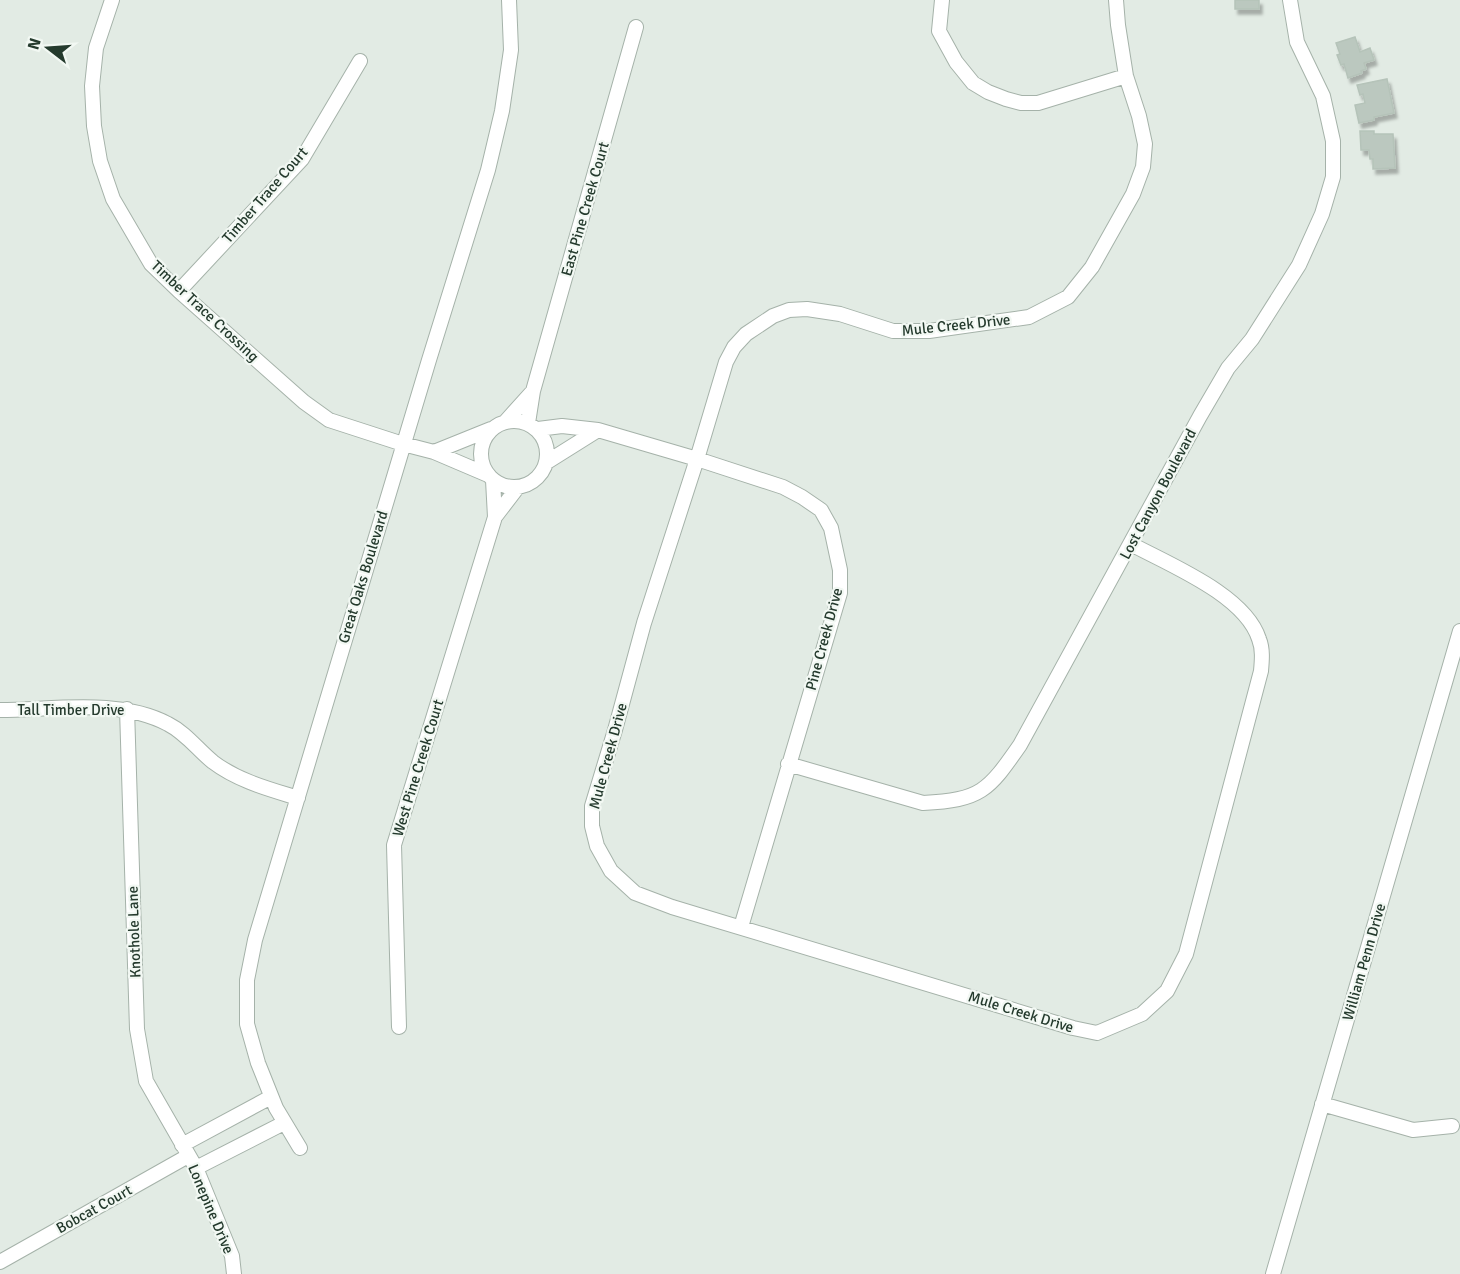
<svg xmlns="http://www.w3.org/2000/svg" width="1460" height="1274" viewBox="0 0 1460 1274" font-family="Signika,sans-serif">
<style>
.building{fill:#bbc8bf;stroke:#b5c3b9;stroke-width:1.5;filter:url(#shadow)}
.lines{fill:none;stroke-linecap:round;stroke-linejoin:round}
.street-casing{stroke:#a5b2a9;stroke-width:16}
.street{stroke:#fff;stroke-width:14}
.labels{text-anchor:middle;stroke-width:4.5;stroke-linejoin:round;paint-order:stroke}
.street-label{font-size:15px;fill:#243a2d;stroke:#f2f8f3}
</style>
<defs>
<filter id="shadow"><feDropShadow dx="3" dy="5" stdDeviation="1.5" flood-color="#0004"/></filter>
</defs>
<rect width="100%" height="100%" fill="#e2ebe4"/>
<!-- building -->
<path class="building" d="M1235,0H1259V9H1235Z
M1355,37L1360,52L1370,48L1374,60L1364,63L1366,69L1361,71L1362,73L1348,78L1344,64L1341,65L1337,55L1340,54L1336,43Z
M1387,79L1394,113L1374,117V120L1359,123L1355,105L1365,103L1363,94L1360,95L1357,85Z
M1360,131H1374V134H1393L1395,168L1373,169V159H1370L1369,150H1361Z"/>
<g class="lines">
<defs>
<path id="street" d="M112,0L96,48L92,86L94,126L100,161L113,199L151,264L179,291L304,402L329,420L403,444L434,452L488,475
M942,0L939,31L956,62L973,83L988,92L1006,99L1021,103H1038L1126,76
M1116,0L1118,25L1126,76L1139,116L1145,144L1143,167L1133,194L1092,267L1068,297L1029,317L929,331H893L840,314L807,309L789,310L773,316L746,334L734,347L726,362L697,459L644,623L615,730L592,806V826L597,846L611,871L635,893L672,907L1073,1028L1097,1033L1142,1014L1167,991L1186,954L1261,671C1262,660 1263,649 1259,639C1245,595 1170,565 1131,544
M179,291L302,159L360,61
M481 454a33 33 0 1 1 66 0a33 33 0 1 1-66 0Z
M506,421L533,391
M528,423L533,391L636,27
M538,429L562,426L598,430L697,459L783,487L802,497L821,510L831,528L840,570V593L741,927
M434,452L491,429
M547,462L598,430
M495,517L518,487
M127,709L137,1029L146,1081L196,1168L232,1256L234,1274
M0,710C53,710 119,698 168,724C186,733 198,750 213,762C238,781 269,789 298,798
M788,764L923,803C981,800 988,791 1020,745L1200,416L1228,368L1252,339L1299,265L1322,214L1333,177V141L1323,96L1297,42L1290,0
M399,1027L394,845L495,517L493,480
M1322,1104L1413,1130L1452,1126
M182,1145L271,1097
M300,1148L276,1108L258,1063L247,1024V980L255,940L429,360L488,170L502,111L511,50L509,0
M196,1168L284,1123
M0,1262L188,1156
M1273,1274L1460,631"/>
</defs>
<!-- street casing -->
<use href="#street" class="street-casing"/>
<!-- street -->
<use href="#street" class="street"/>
</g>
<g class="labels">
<!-- street labels -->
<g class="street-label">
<text transform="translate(265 195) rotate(-49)" y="5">Timber Trace Court</text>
<text transform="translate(585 209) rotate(-74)" y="5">East Pine Creek Court</text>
<text transform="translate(205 311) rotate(43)" y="5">Timber Trace Crossing</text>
<text transform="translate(956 325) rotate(-6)" y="5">Mule Creek Drive</text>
<text transform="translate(1158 494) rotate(-62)" y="5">Lost Canyon Boulevard</text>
<text transform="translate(363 577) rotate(-73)" y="5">Great Oaks Boulevard</text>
<text transform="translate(824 639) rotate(-75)" y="5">Pine Creek Drive</text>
<text x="71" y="715">Tall Timber Drive</text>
<text transform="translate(608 756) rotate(-75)" y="5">Mule Creek Drive</text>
<text transform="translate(418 768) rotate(-73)" y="5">West Pine Creek Court</text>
<text transform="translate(134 932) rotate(-92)" y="5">Knothole Lane</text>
<text transform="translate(1364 962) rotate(-74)" y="5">William Penn Drive</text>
<text transform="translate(1021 1012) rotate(17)" y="5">Mule Creek Drive</text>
<text transform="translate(94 1209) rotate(-29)" y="5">Bobcat Court</text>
<text transform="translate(211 1209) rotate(67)" y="5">Lonepine Drive</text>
</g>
</g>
<!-- north arrow -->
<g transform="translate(48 48) rotate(287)" stroke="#f2f8f3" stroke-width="4.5" paint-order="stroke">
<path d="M0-4.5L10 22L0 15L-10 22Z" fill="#243a2d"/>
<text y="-9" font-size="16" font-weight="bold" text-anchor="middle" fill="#243a2d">N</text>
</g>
</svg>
